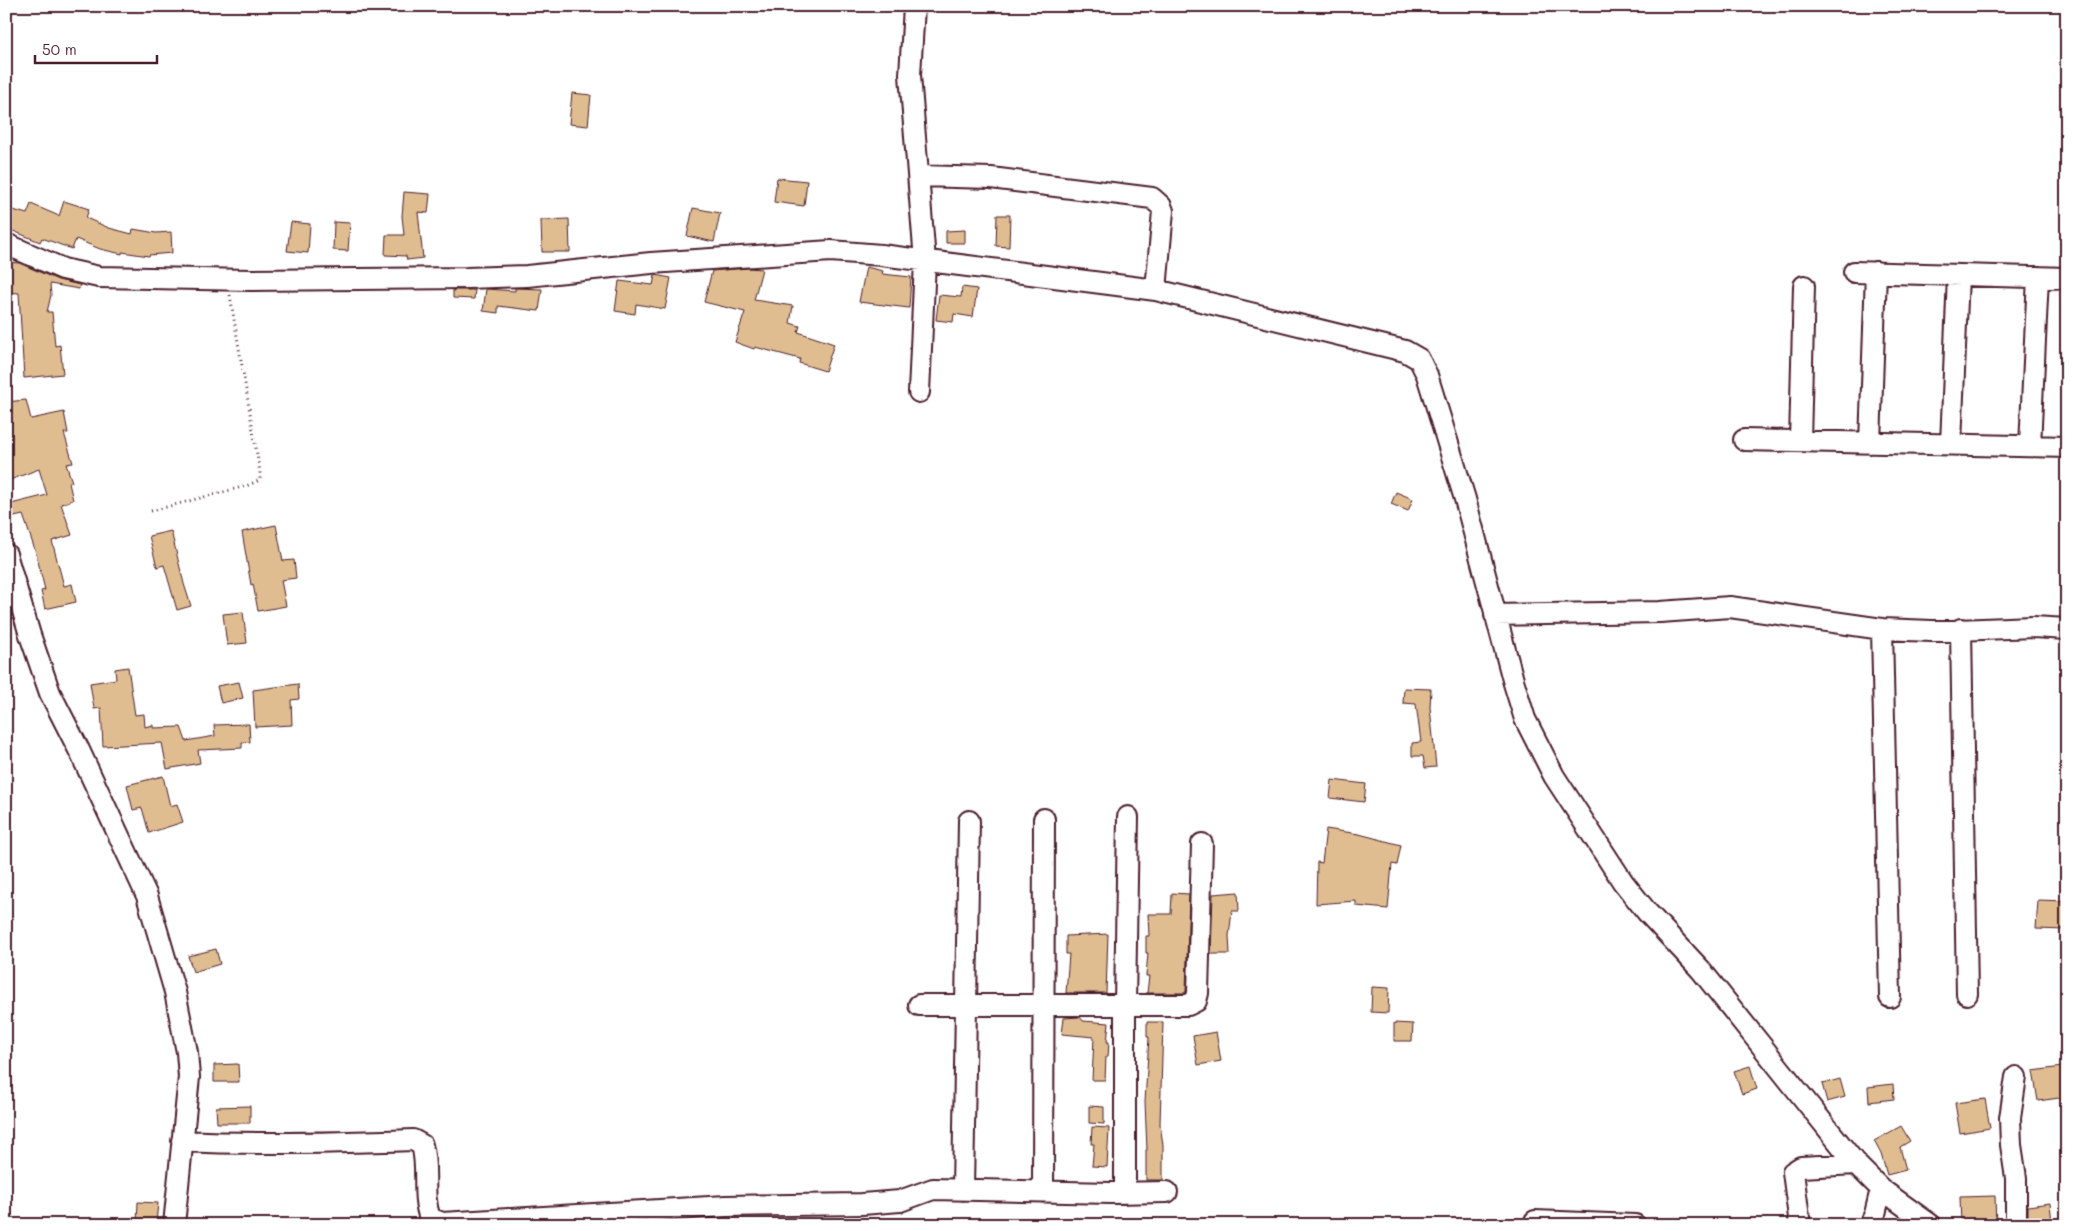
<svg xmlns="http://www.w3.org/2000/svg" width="2073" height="1231" viewBox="0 0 2073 1231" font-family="Mali,sans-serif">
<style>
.building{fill:#dfbd91;stroke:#4a1f2b}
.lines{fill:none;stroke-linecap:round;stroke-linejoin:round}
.minor-casing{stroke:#4a1f2b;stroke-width:24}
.path{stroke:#4a1f2b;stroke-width:3;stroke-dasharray:1 4;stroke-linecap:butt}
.minor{stroke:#fff;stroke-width:20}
</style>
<rect width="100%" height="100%" fill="#fff"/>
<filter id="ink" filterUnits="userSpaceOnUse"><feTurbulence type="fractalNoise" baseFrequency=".02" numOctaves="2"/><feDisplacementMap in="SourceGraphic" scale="10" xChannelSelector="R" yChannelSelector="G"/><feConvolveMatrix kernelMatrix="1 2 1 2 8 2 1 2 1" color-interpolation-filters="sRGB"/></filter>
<g filter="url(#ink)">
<!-- building -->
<path class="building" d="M572,93L591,95L588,126L569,124Z
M777,178L807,181L804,206L774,202Z
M404,192L430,194L428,213L418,212L423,258L407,260L406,256L385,255L386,235H404L402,216Z
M64,201L89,209L86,218L109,228L132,234L133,229L156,233L171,232L172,253L149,255V256L122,252V254L100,249L76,239L72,249L42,238L40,242L6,228V208L27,214L31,204L59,216Z
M693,208L720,213L714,242L687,236Z
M997,215H1010L1009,247L996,246Z
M569,219L570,252H542L541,220Z
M291,222L310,224L308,253L287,251Z
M334,222L350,223L348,251L333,250Z
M965,230V243H946V231Z
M6,262L19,263L58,280L80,285L79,289L50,284L51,295L47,312H52L55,346L60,345L63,374L24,378L19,293L6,292Z
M866,267L883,271L882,274L911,277L909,308L859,302Z
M748,268L762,269L754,300L793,306L790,323L800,326L798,332L834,344L825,371L799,363L800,359L755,347L754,349L735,342L745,312L704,302L712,271Z
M655,275L671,278L665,309L636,304L635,314L615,311L619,281L653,285Z
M962,287L977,289L973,317L954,314L953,322L936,320L939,295L961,297Z
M515,288L542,289L539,311L498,306V313L483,311L486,289L515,291Z
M453,290H475L474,299L453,298Z
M26,400L31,419L64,412L68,433H64L73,463L66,464L72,482L69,483L73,500L61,504L72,535L52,541L64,586L72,584L76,602L45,609L41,591L45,590L36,553L23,515L14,517L11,504L47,495L39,469L10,480L6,472V402Z
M1396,492L1413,499L1408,511L1391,504Z
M276,525L283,561L294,560L296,578L281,580L286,606L258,611L253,584L251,585L242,532Z
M171,531L184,584L191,606L177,610L164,565L157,567L149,536Z
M243,612L247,643L227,645L223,614Z
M128,667L135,715L144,714L145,727L153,725V728L181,727L186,741L215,736L214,725L249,724L250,742L242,743V748L198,750L200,763L167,769L162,743L103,746L101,708L94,709L90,683L116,679L115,669Z
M239,682L243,698L221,703L217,686Z
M298,684L299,699L291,700L292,725L255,727L253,690Z
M1404,688L1431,689L1430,707L1436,767L1425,768L1423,756H1412V743L1421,742L1416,704L1403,703Z
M163,776L170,806L177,804L183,822L149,833L142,808L133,810L127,785Z
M1332,780L1366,784L1364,802L1330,798Z
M1326,829L1359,834L1401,845L1397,865L1392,864L1388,909L1356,906V901L1316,904L1317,862L1322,863Z
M1238,892L1239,911H1232L1229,936L1230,954H1211L1213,894Z
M1172,893L1189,894L1186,991L1185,993H1147L1149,976H1146L1148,953H1146V936H1149L1148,914H1171Z
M2038,900L2066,901L2065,930L2036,929Z
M1108,934L1106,993H1066L1069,954H1066V936Z
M216,949L220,964L193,972L188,956Z
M1372,987L1389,988L1388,1013L1371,1012Z
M1080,1017L1083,1021L1109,1023L1107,1042H1109L1108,1057H1106L1105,1080H1092L1094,1037L1062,1034L1064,1018Z
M1147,1022H1163L1160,1124L1163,1145V1180H1146V1150H1147L1145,1102L1149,1037H1147Z
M1394,1023L1413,1024L1412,1041H1394Z
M1216,1032L1221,1061L1198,1065L1193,1036Z
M238,1064L239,1082H214V1065Z
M1750,1066L1757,1089L1742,1094L1734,1071Z
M2062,1067L2066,1097L2038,1101L2033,1071Z
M1840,1079L1845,1097L1827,1102L1822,1084Z
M1893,1084L1894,1099L1869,1102L1868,1087Z
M1985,1099L1990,1128L1960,1133L1955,1103Z
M250,1106V1123H217L216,1107Z
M1089,1106L1104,1107V1124L1089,1123Z
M1901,1126L1910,1141L1900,1147L1906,1170L1887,1175L1881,1154L1874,1141Z
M1092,1127L1109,1128L1107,1167L1092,1166L1094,1144H1091Z
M1995,1196L1996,1225H1961L1960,1197Z
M138,1202L158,1203L156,1223L137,1222Z
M2050,1203L2052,1223L2028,1225V1206Z"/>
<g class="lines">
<defs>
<path id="minor" d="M914,6L910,75L925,261L919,392
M919,176L991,178L1152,198L1161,206L1163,211L1156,290
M6,244L63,269L99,277L250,280L467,278L527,276L651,263L831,251L881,255L1156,290L1405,351L1419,359L1427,375L1465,499L1513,680L1525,719L1554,776L1623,882L1647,912L1701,970L1856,1164L1881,1189L1931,1225
M1854,272L2067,278
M1744,440L2067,447
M1800,441L1804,286
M1870,443L1876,272
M1951,444L1958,275
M2030,446L2038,277
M6,554L30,635L50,693L79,750L147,896L175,992L187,1052L189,1077L174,1225
M1495,615L1660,612L1730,607L1882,629L1932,631L2033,627L2067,629
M1882,629L1890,997
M1961,629L1967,994
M919,1005H1188L1196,1001L1198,993L1202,844
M2016,1077L2010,1118L2011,1145L2016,1178V1225
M182,1141C259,1145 336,1143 413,1140L422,1145C429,1169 421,1195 430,1218L442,1223L726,1206L862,1204L900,1201L933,1189L1111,1193L1167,1192
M963,1190L969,821
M1043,1192L1044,819
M1125,1193V1004L1128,817
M1535,1225V1221L1635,1225
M1800,1225L1793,1172L1801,1167L1856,1164
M1870,1225L1875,1214L1881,1189"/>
</defs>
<!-- minor casing -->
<use href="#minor" class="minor-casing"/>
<!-- path -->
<path class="path" d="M151,511L246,486L260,480V472L230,295"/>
<!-- minor -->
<use href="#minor" class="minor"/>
</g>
</g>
<!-- margin -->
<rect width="2073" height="1231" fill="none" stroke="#fff" stroke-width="25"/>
<rect x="12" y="12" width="2048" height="1206" fill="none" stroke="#4a1f2b" stroke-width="2" filter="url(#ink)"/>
<!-- scale -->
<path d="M35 55v8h122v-8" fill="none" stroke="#4a1f2b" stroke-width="2.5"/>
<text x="42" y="55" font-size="15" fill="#4a1f2b" stroke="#ffffff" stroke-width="4" paint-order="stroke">50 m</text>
</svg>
